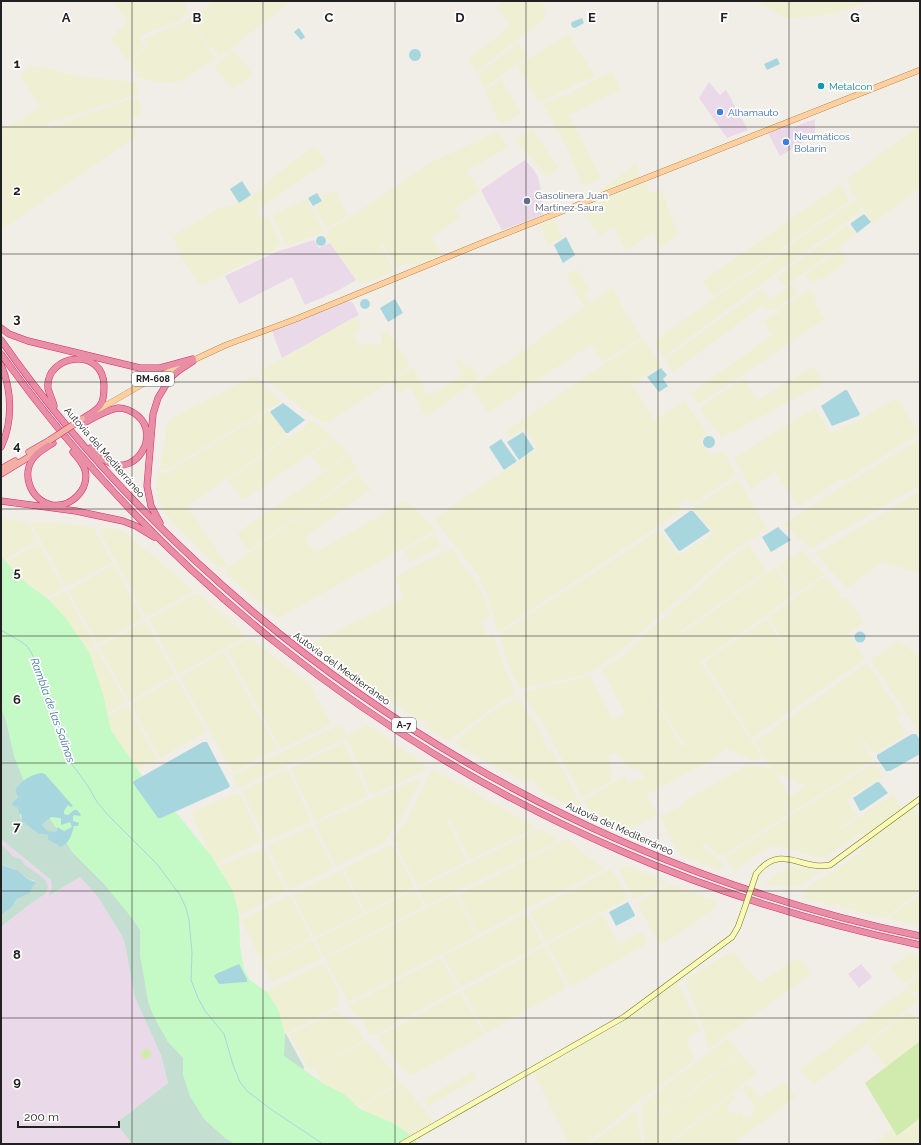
<svg xmlns="http://www.w3.org/2000/svg" width="921" height="1145" viewBox="0 0 921 1145" font-family="Raleway,sans-serif">
<style>
.industrial{fill:#ead9e8}
.farmland{fill:#eff0d3;fill-rule:evenodd}
.grass{fill:#d0ebad}
.wetland{fill:#c4dfd1;fill-rule:evenodd}
.park{fill:#c5fac6}
.water{fill:#a8d6df;fill-rule:evenodd}
.lines{fill:none;stroke-linecap:round;stroke-linejoin:round}
.stream{stroke:#a8d6df;stroke-width:1}
.secondary-casing{stroke:#777c04;stroke-width:6}
.primary-casing{stroke:#9d5f00;stroke-width:6}
.trunk-casing{stroke:#dd2671;stroke-width:7}
.motorway-casing{stroke:#dd2671;stroke-width:7}
.secondary{stroke:#faf9bc;stroke-width:5}
.primary{stroke:#fdcfa1;stroke-width:5.5}
.trunk{stroke:#f2afa4;stroke-width:6}
.motorway{stroke:#e88fa6;stroke-width:6}
.secondary-bridge-casing{stroke:#777c04;stroke-width:6;stroke-linecap:butt}
.trunk-bridge-casing{stroke:#dd2671;stroke-width:7;stroke-linecap:butt}
.secondary-bridge{stroke:#faf9bc;stroke-width:5}
.trunk-bridge{stroke:#f2afa4;stroke-width:6}
.grid{fill:none;stroke:#212121;stroke-width:1;stroke-opacity:0.55}
.culture-dot{fill:#0f9aa8;stroke:#fff;stroke-width:1.5}
.shop-dot{fill:#3f7fe0;stroke:#fff;stroke-width:1.5}
.service-dot{fill:#5c6f8a;stroke:#fff;stroke-width:1.5}
.labels{text-anchor:middle;stroke-width:3.5;stroke-linejoin:round;paint-order:stroke}
.shield{fill:#fff;stroke:#646464;stroke-width:1}
.shield-label{font-size:9px;font-weight:bold;fill:#212121}
.culture-label{font-size:10px;fill:#0d838f;stroke:#fff;text-anchor:start}
.shop-label{font-size:10px;fill:#366cbe;stroke:#fff;text-anchor:start}
.service-label{font-size:10px;fill:#4e5e75;stroke:#fff;text-anchor:start}
.street-label{font-size:10px;fill:#212121;stroke:#fff}
.water-label{font-size:11px;font-style:italic;fill:#457aa3;stroke:#fff}
.grid-label{font-size:13px;text-anchor:middle;font-weight:bold;fill:#212121;stroke:#fff;stroke-width:3.5;stroke-linejoin:round;paint-order:stroke}
</style>
<rect width="100%" height="100%" fill="#f1ede7"/>
<!-- industrial -->
<path class="industrial" d="M709,82L720,95L726,90L748,130L727,138L699,98Z
M815,119V135L780,156L768,133L790,124L792,128Z
M525,160L533,169L538,177L545,209L543,215L502,230L481,190Z
M314,240L319,248L330,243L356,280L337,291L305,305L292,277L239,304L225,276L276,252Z
M347,301L353,303L359,315L282,358L272,331Z
M1,839L51,880L53,887L50,896L80,877L98,897L122,936L125,945L135,998L161,1055L168,1083L116,1123L132,1144H1V927L26,907L45,894L46,881L25,865L19,858L15,857L8,852L1,844Z
M861,964L872,977L859,988L848,974Z"/>
<!-- farmland -->
<path class="farmland" d="M113,1H184L188,13L183,16L178,21L139,36L145,47L144,49L128,60H126L112,39L114,34L128,22Z
M215,1H288L289,3L220,57L213,47L210,48L196,26L191,15L200,11Z
M504,1H542L541,3L547,11L544,14L546,18L476,71L468,59L510,26L496,7Z
M758,1H873L833,14L785,19Z
M190,19L215,58L183,80L173,83L157,82L137,77L131,64L132,59L148,48L144,39Z
M568,34L595,76L539,102L517,66Z
M518,43L528,56L484,88L478,74Z
M234,50L253,74L232,89L214,67Z
M29,66L41,67L83,77L136,82L138,94L47,124L48,128L136,97L139,101L142,113L129,120L137,134L135,137L50,196H44L46,199L1,230V131L40,108L21,76Z
M612,71L620,90L569,115L601,178L583,187L566,146L543,104L569,94Z
M501,79L521,113L503,123L498,121L485,92Z
M920,125V188L873,223L849,189L851,186L847,179Z
M532,129L559,168L547,176L515,140Z
M496,132L498,133L508,147L466,171L480,191L455,208L460,218L431,236L441,255L411,267L409,262L397,268L382,243L379,244L395,271L361,285L330,243L325,233L382,196L426,165Z
M314,146L327,162L256,210L261,217L260,218L268,217L281,245L275,247V250L237,267L210,281L202,285L198,283L184,261L172,236L218,209L237,204L250,197L290,164Z
M636,163L640,178L598,195L597,193Z
M646,183L650,193L661,189L678,234L660,248L653,232L626,251L614,226L600,236L582,210L583,208L634,188V187Z
M841,184L849,200L846,203L713,297L703,281Z
M336,191L347,216L326,229L315,207L323,201L321,196Z
M307,199L323,231L312,237L286,246L272,215Z
M853,201H856L863,211V212L853,217L663,357L655,344L658,338Z
M555,219L562,238L548,246L540,225Z
M848,224L855,235L785,287L777,277Z
M839,249L847,260L825,278L819,279L813,284L805,276Z
M577,269L590,290L585,294L590,303L613,287L623,309L641,336L640,338L603,362L592,344L488,413L471,387L585,307L566,276Z
M792,284L797,293V294L773,310H767L763,305L673,372L666,362L669,356L762,289L770,300Z
M810,289L817,300L812,303L814,306L816,305L825,319L699,404L691,393L772,335L767,329V325L764,321L774,314H780L778,310Z
M353,318L357,319L360,323V328L353,334L360,346L367,343L378,345L383,341L380,335L388,331L409,364V366L389,381L386,384L327,423L322,422L293,402L260,374V371Z
M643,338L661,365L629,387H632L635,389L654,420L684,401L708,434L699,440L710,455L723,451L736,475L692,504L687,499L678,505L682,510L498,632L487,594L479,580L481,578L434,519L538,448L525,428L510,437L506,431Z
M458,358L465,368L470,364L479,378L426,417L418,402L419,400H417L410,386L399,393L392,383L391,381L413,367L427,394H430L441,389L463,374L454,360Z
M814,366L823,383L721,438L701,411L702,406L744,378L758,400Z
M254,376L281,401L166,470H162L160,467L168,420Z
M897,398L919,433L843,482L841,479L799,506L775,472L751,489L734,458L814,408L816,409L831,433L844,426L856,422Z
M268,411L288,436L187,506L226,563L225,567L221,568L214,564L174,524L166,514L158,498L156,485L158,473L160,471L164,474Z
M312,421L324,429L333,438L243,500L228,480Z
M334,439L349,453L323,472L311,455Z
M920,439V485L810,549L784,524L841,487Z
M349,455L357,468L355,472L306,511L248,551L237,533Z
M357,474L371,489L304,538L315,553L405,501L423,516L436,530L278,618L225,573V570L309,510Z
M738,479L767,529L729,554L619,652L598,668L580,676L520,689L511,672L499,635L658,530L679,555L713,533L692,508Z
M920,491V573L882,562L847,588L815,554Z
M1,518L27,522L37,541L1,561Z
M37,521L93,527L112,562L66,587L31,522Z
M107,528L118,529L127,534L194,591L146,617L99,530Z
M435,534L441,546L410,562L405,550Z
M38,544L39,545L63,588L11,617L1,565Z
M749,544L766,571L681,631L683,633L775,567L794,595L700,662L762,757L754,761L726,748V749L716,757L646,795L657,813V815L627,831L593,818L584,800L625,776L628,782L639,779L645,780L639,768L634,770L632,767L628,769L618,752L608,755L610,762V768L612,776L611,781L582,797L544,725L523,695L526,691L585,677L590,675L613,720L625,713L602,669L627,653L642,637L727,561ZM652,692L685,746V747H682L651,693Z
M451,548L474,579L483,594L490,616L481,621L487,637L493,634L503,664L516,693L497,704L450,740H447L427,728V726L430,723V721H420L377,692L375,688L370,687L358,679V674L352,675L341,666L338,667L318,651L319,650L311,643L404,598L395,577Z
M802,550L825,574L796,594L778,566Z
M114,565L143,619L98,644L68,590Z
M826,576L843,599L846,597L864,622L848,633L865,659L752,738L705,663L707,660L766,619L782,643L784,642L768,617Z
M65,591L95,645L57,666L14,620Z
M197,593L247,636L178,674L149,619Z
M145,621L175,675L129,701L99,647Z
M250,638L311,686L331,724L281,749L227,650Z
M898,641L920,656V734L871,660Z
M96,648L126,702L80,728L58,669Z
M224,652L277,748L276,750L235,771H232L180,677Z
M867,663L901,714L896,718L906,734L874,754L865,741L862,743L872,758L870,762L791,813L783,802H782L789,814L725,855H717L705,843L701,845L724,864L720,871L682,855L677,851L660,816L680,807L686,800L748,765H758L772,770L755,742ZM774,771L804,786V787L790,797Z
M176,678L206,732L160,758L130,704Z
M517,697L536,724L548,750L551,748L582,807L579,810L540,791L533,778L525,782L460,747L456,742L460,737L496,709Z
M128,705L157,759L111,784L81,730Z
M340,725L347,735L367,725L391,740V742L423,762L426,770L371,795L347,738L240,787L238,786L233,777L234,775L240,772Z
M344,743L368,796L315,821L291,768Z
M874,763L884,776L847,799L857,816L840,827L842,829L893,794L902,809L871,833L856,836L829,855L823,857H815L791,849L773,846L758,854L734,871L725,857Z
M288,769L311,822L266,841L242,790Z
M432,769L485,798L488,801L533,825L535,828L470,860L449,818L447,820L467,861L418,886L397,847L399,844L392,840L406,821Z
M419,778L420,781L400,821L383,843L336,866L315,824Z
M239,792L262,842L217,863H214L191,813Z
M913,808L920,817V890L885,918L859,912V910L856,911L840,907L837,904L833,905L804,898L803,893L805,889L818,880L836,870L860,852L866,846L868,840Z
M310,827L313,828L333,868L289,890L268,847L270,844Z
M539,829L556,837L557,842L428,905H426L418,889Z
M567,839L604,869L478,934L458,895Z
M390,845L394,846L414,888L366,912L344,868Z
M263,848L265,849L286,891L241,914L218,867Z
M625,865L667,882L634,900L618,868Z
M788,867L803,868L819,873L798,887L766,885L768,880Z
M611,869L628,897L627,899L546,942L530,912Z
M342,870L363,913L314,937L292,894Z
M669,884L714,900L716,906L688,928L661,944H659L637,903Z
M414,890L416,891L423,906L422,908L325,956H323L315,939Z
M455,894L477,936L348,1002L325,958Z
M920,894V926L887,919Z
M289,895L290,896L311,938L263,963L241,920Z
M525,914L527,915L543,944L461,987L443,956Z
M601,915L603,916L619,944L641,932L647,942L646,944L572,986L569,984L548,945Z
M310,941H313L321,958L272,982L264,966V964Z
M543,947H545L565,985V989L486,1033L463,991Z
M732,951L760,983L793,960L798,959L802,961L807,966L809,971V975L710,1048L707,1047L704,1029L686,983L688,978Z
M910,953L920,956V972L904,984L890,968Z
M439,959H441L458,989L375,1035L370,1034L362,1021L349,1008V1005Z
M321,964H324L340,994L336,1007L286,1034L276,1037L253,998Z
M920,975V995L906,988V986Z
M677,982L701,1030L686,1039L692,1053L694,1058L693,1061L636,1103L586,1144H569L534,1073L615,1026Z
M904,990L919,998L916,1002L845,1061L813,1085L800,1070Z
M460,992L484,1035L412,1075H409L384,1047L378,1037Z
M334,1011H337L352,1023L360,1032L364,1040L310,1070L290,1035Z
M907,1012L917,1017L920,1016V1041L886,1067L868,1045Z
M727,1039L730,1040L739,1052L663,1113L650,1097Z
M366,1041L392,1069L399,1082L398,1084L353,1109L326,1088L315,1068Z
M740,1053L757,1073L667,1144H645L641,1105L649,1098L663,1115Z
M473,1071L477,1077L475,1079L428,1106L423,1100Z
M784,1082L796,1097L733,1144H670L733,1094L735,1099L728,1105L727,1109L729,1113L733,1111L736,1115L740,1111L747,1119L753,1114L754,1105L741,1088L747,1085H749L761,1098Z
M401,1084H403L413,1095L415,1099V1102H419L432,1120V1124L403,1140L368,1144L342,1117Z
M636,1110L642,1144H591L632,1112Z
M920,1118V1138L912,1144H875L892,1129L897,1136H899Z"/>
<!-- grass -->
<path class="grass" d="M920,1041V1118L897,1136L865,1083Z
M141 1054a5 5 0 1 1 10 0a5 5 0 1 1-10 0Z"/>
<!-- wetland -->
<path class="wetland" d="M1,624L276,1037L286,1034L304,1067L303,1072L368,1144H132L116,1123L168,1083L161,1055L135,998L125,945L122,936L98,897L80,877L49,896L52,887L51,880L1,839ZM25,779L68,842L58,846L48,838V835L39,834L20,817C22,811 17,806 12,803L18,797L15,791Z
M51,817H58L56,832L54,833L46,831L42,825Z
M1,844L13,856L21,859L25,865L42,877L46,881L48,887L45,894L26,907L1,927V915L11,908L17,899L30,893L35,881L26,878L15,869L1,865Z"/>
<!-- park -->
<path class="park" d="M1,556L27,584L47,598L66,618L89,652L103,694L111,730L151,789L178,815L210,854L233,891L239,915L240,946L244,970L250,980L268,993L279,1011L285,1036L284,1056L324,1084L344,1094L360,1109L395,1124L408,1134L418,1144H235L225,1138L204,1119L190,1096L183,1075V1058L168,1042L153,1015L148,1001L140,955V930L131,917L105,885L73,853L23,779L14,756L6,721L1,707Z"/>
<!-- water -->
<path class="water" d="M582,18L584,23L575,28L572,27L571,24L572,22Z
M299,28L305,37L301,40L294,32Z
M409 55a6 6 0 1 1 12 0a6 6 0 1 1-12 0Z
M777,58L780,64L767,70L764,64Z
M242,181L251,195L239,203L230,189Z
M317,193L322,201L313,206L308,198Z
M864,214L871,222L857,233L851,225V223Z
M316 241a5 5 0 1 1 10 0a5 5 0 1 1-10 0Z
M566,237L575,255L563,263L554,245Z
M395,299L403,313L388,322L380,308Z
M360 304a5 5 0 1 1 10 0a5 5 0 1 1-10 0Z
M661,368L667,375L663,379L668,386L659,392L647,377Z
M845,390H847L860,414L858,416L832,426L821,406Z
M283,403L305,420L288,433H286L270,412L271,411Z
M523,432L534,449L519,460L507,442Z
M703 442a6 6 0 1 1 12 0a6 6 0 1 1-12 0Z
M501,439L517,461L504,470L489,447Z
M690,511H693L710,531L680,551L678,550L664,530Z
M778,527L791,540L771,552L762,537Z
M854.5 637a5.5 5.5 0 1 1 11 0a5.5 5.5 0 1 1-11 0Z
M912,734H916L920,740V754L890,771H886L877,758V755Z
M203,742H207L209,746L230,786L228,788L161,818H158L133,783L134,781Z
M41,773L45,774L73,806L71,807L68,805L64,811V814L68,815L74,810H77L81,815L80,816L74,815L73,817V821L79,823L78,826H74C71,836 70,843 60,847L48,839V835L39,834L22,821L21,814L19,813L18,808L14,806L12,803L18,797L15,791C20,781 30,775 41,773ZM51,817L60,818L61,819V825L70,822L72,827L64,831L57,827L56,832L47,831L42,825Z
M877,782H879L888,793L863,810L860,811L853,798Z
M1,865L17,870L26,878L35,882L36,883L33,886L30,893L17,899L11,908L1,915Z
M628,902L634,913L635,916L616,926L609,912Z
M239,964L247,979V982L219,984L214,976L216,974Z"/>
<g class="lines">
<!-- stream -->
<path class="stream" d="M1,630L20,641L27,646L31,652L41,674L69,760L88,786L97,802L107,814L157,864L180,895L186,908L189,920L192,953L191,980L198,998L205,1011L224,1034L233,1065L240,1082L247,1091L272,1110L323,1144"/>
<defs>
<path id="secondary" d="M756,874C781,842 800,871 830,865L920,799
M402,1144L624,1017L732,937L738,927L744,910"/>
<path id="primary" d="M96,411L148,381L226,345L296,319L489,240L920,70"/>
<path id="trunk" d="M29,452L50,440
M1,469L15,461
M1,474L37,452"/>
<path id="motorway" d="M1,328L9,334L28,341L140,368H160L193,359
M1,340C72,442 159,532 253,612C446,774 673,885 920,936
M1,354C157,571 376,745 621,851C717,893 817,923 920,945
M1,365C12,390 13,422 1,447
M54,406C53,400 49,394 48,388C45,354 104,346 104,386C104,391 104,399 101,404C98,410 88,415 82,419
M84,423C95,417 106,410 118,408C126,408 132,411 138,416C160,435 137,475 110,463C102,460 96,453 91,448
M53,443C47,447 40,451 35,456C20,473 30,500 52,505C71,508 90,489 85,470C83,463 77,457 73,452
M1,501L76,511L123,521L136,526L154,537
M160,523L151,506L147,486L153,414L158,398L170,378L178,371L193,361"/>
</defs>
<!-- secondary casing -->
<use href="#secondary" class="secondary-casing"/>
<!-- primary casing -->
<use href="#primary" class="primary-casing"/>
<!-- trunk casing -->
<use href="#trunk" class="trunk-casing"/>
<!-- motorway casing -->
<use href="#motorway" class="motorway-casing"/>
<!-- secondary -->
<use href="#secondary" class="secondary"/>
<!-- primary -->
<use href="#primary" class="primary"/>
<!-- trunk -->
<use href="#trunk" class="trunk"/>
<!-- motorway -->
<use href="#motorway" class="motorway"/>
<defs>
<path id="secondary-bridge" d="M744,910L756,874"/>
<path id="trunk-bridge" d="M50,440L82,419"/>
</defs>
<!-- secondary-bridge casing -->
<use href="#secondary-bridge" class="secondary-bridge-casing"/>
<!-- trunk-bridge casing -->
<use href="#trunk-bridge" class="trunk-bridge-casing"/>
<!-- secondary-bridge -->
<use href="#secondary-bridge" class="secondary-bridge"/>
<!-- trunk-bridge -->
<use href="#trunk-bridge" class="trunk-bridge"/>
</g>
<!-- grid -->
<path class="grid" d="M132,1V1144M263,1V1144M395,1V1144M526,1V1144M658,1V1144M789,1V1144M1,127H920M1,254H920M1,382H920M1,509H920M1,636H920M1,763H920M1,891H920M1,1018H920"/>
<!-- markers -->
<circle class="culture-dot" cx="821" cy="86" r="4"/>
<g class="shop-dot">
<circle cx="720" cy="112" r="4"/>
<circle cx="786" cy="142" r="4"/>
</g>
<circle class="service-dot" cx="527" cy="201" r="4"/>
<g class="labels">
<!-- shield labels -->
<g class="shield">
<rect x="132" y="372" width="42" height="14" rx="3"/>
<rect x="392" y="718" width="24" height="14" rx="3"/>
</g>
<g class="shield-label">
<text x="153" y="382">RM-608</text>
<text x="404" y="728">A-7</text>
</g>
<!-- culture labels -->
<g class="culture-label">
<text x="829" y="90">Metalcon</text>
</g>
<!-- shop labels -->
<g class="shop-label">
<text x="728" y="116">Alhamauto</text>
<text x="794" y="140">Neumáticos<tspan x="794" dy="12">Bolarín</tspan></text>
</g>
<!-- service labels -->
<g class="service-label">
<text x="535" y="199">Gasolinera Juan<tspan x="535" dy="12">Martínez Saura</tspan></text>
</g>
<!-- street labels -->
<g class="street-label">
<text transform="translate(105 452) rotate(49)" y="4">Autovía del Mediterráneo</text>
<text transform="translate(342 668) rotate(36)" y="4">Autovía del Mediterráneo</text>
<text transform="translate(620 828) rotate(24)" y="4">Autovía del Mediterráneo</text>
</g>
<!-- water labels -->
<g class="water-label">
<text transform="translate(53 710) rotate(70)" y="4">Rambla de las Salinas</text>
</g>
</g>
<g class="grid-label">
<text x="66" y="22">A</text>
<text x="197" y="22">B</text>
<text x="329" y="22">C</text>
<text x="460" y="22">D</text>
<text x="592" y="22">E</text>
<text x="724" y="22">F</text>
<text x="855" y="22">G</text>
<text x="17" y="68">1</text>
<text x="17" y="195">2</text>
<text x="17" y="323">3</text>
<text x="17" y="450">4</text>
<text x="17" y="577">5</text>
<text x="17" y="704">6</text>
<text x="17" y="831">7</text>
<text x="17" y="959">8</text>
<text x="17" y="1086">9</text>
</g>
<!-- border -->
<rect width="921" height="1145" fill="none" stroke="#212121" stroke-width="4"/>
<!-- scale -->
<path d="M18 1121v6h101v-6" fill="none" stroke="#212121" stroke-width="2"/>
<text x="24" y="1121" font-size="12" fill="#212121" stroke="#ffffff" stroke-width="3" paint-order="stroke">200 m</text>
</svg>
